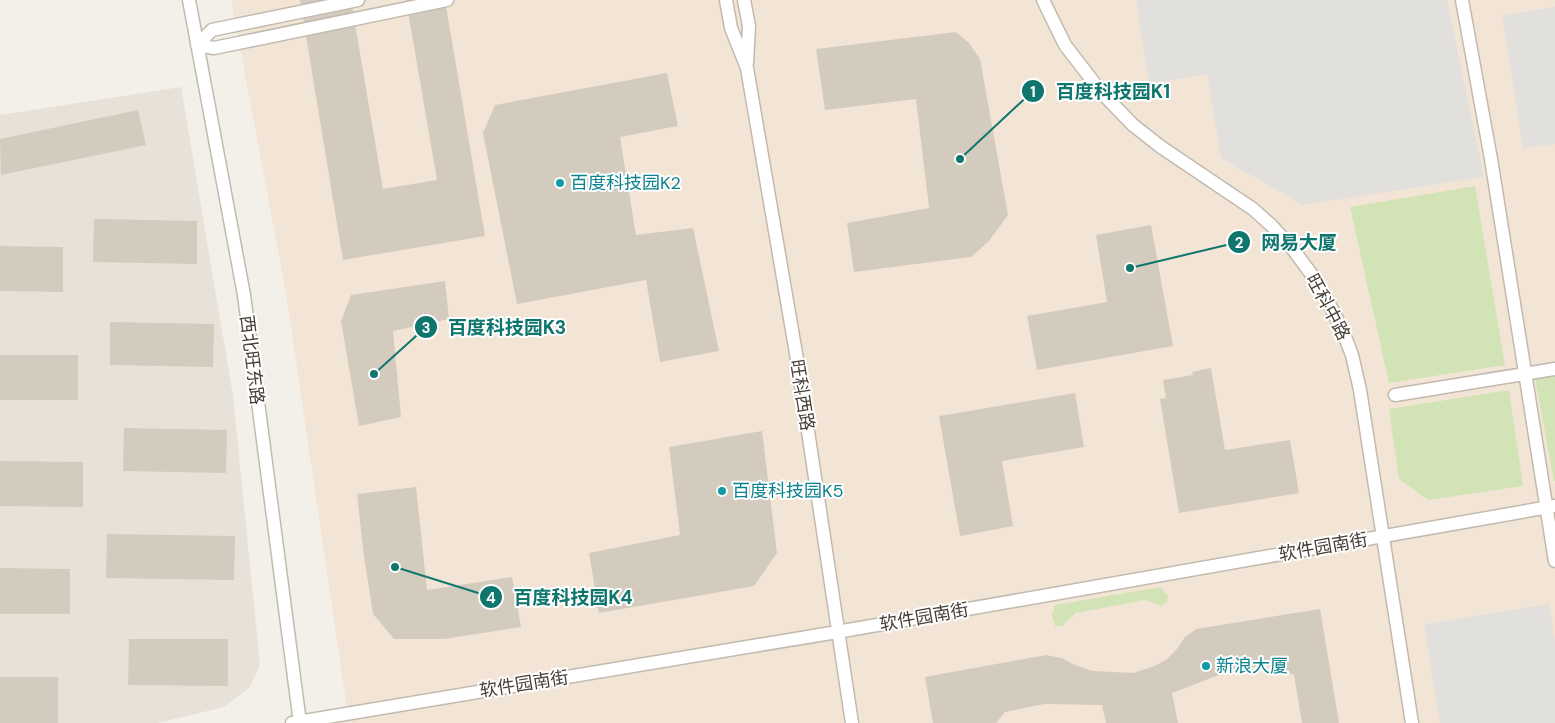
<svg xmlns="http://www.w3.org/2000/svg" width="1555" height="723" viewBox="0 0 1555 723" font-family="'DM Sans','Noto Sans SC',sans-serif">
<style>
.residential{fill:#e7e1d8}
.commercial{fill:#f3e5d6}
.green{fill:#d2e4b5}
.parking{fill:#e2e0dd}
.building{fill:#d4cbbf}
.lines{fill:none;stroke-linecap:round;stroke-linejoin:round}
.minor-casing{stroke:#c1baaf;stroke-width:15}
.minor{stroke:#fff;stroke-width:12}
.culture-dot{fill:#0f9aa8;stroke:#fff;stroke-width:2}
.labels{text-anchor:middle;stroke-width:4;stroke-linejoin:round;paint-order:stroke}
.culture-label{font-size:18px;fill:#0d838f;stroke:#fff;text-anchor:start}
.street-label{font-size:18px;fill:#474038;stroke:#fff}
.leader{fill:none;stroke:#0f766e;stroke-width:2}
.callout-dot{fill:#0f766e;stroke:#fff;stroke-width:2}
.mark-label{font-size:15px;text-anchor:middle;font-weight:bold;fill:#fff}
.callout-label{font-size:19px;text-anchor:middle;font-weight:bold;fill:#0f766e;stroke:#fff;stroke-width:4;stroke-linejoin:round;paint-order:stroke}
</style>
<rect width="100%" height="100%" fill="#f3f0e9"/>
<!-- residential -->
<path class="residential" d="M181,87L233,396L260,665L249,688L224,707L158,723H0V115Z"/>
<!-- commercial -->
<path class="commercial" d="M231,0H1555V723H349L286,293Z"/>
<!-- green -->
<path class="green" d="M1475,186L1505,365L1389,383L1350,207Z
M1555,375V481H1554L1535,378Z
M1509,390L1523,486L1428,500L1399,479L1389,409Z
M1160,587L1168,596L1167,602L1161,606L1145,600L1076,613L1062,626H1055L1052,615L1055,605Z"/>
<!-- parking -->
<path class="parking" d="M1136,0H1447L1484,177L1303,205L1221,158L1207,74L1149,84Z
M1555,7V144L1523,148L1502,15Z
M1549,604L1555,641V723H1440L1424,624Z"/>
<!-- building -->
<path class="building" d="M300,0H351L383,189L437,180L406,0H445L485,236L343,260Z
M956,32L969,43L980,59L1008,215L989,241L971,257L854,272L847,223L929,208L916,99L825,110L816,49Z
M667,73L678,126L620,137L636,235L693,228L719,351L660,362L646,280L517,304L483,133L495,105Z
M138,110L146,145L1,175L0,139Z
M94,219L197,221V264L93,262Z
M1151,225L1173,346L1037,370L1027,316L1107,302L1096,235Z
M0,246L63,247V292L0,291Z
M445,281L449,319L393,331L401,417L359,426L341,321L351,295Z
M110,322L214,324L213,367L110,365Z
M0,355H78V400H0Z
M1211,368L1225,450L1290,440L1299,493L1179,513L1160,399L1166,398L1163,380L1193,375L1192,372Z
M1075,393L1084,447L1002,461L1013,526L960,536L939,416Z
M124,428L227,430L226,473L123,471Z
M762,431L777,553L754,586L599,613L589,553L680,535L669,447Z
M0,461L83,462V507L0,506Z
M416,487L427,590L512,577L521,627L444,639H394L373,614L364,557L357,494Z
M107,534L235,536L234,580L106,578Z
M0,568L70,569V614H0Z
M1320,609L1339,723H1302L1294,675L1267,665L1229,671L1172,693L1178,723H1106L1102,705L1044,704L1005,712L996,723H933L925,677L1046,655L1062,658L1075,665L1093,671L1133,673L1152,667L1166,660L1177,649L1185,637L1196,629Z
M129,639H228V686L128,685Z
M0,677H58V723H0Z"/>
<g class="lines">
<defs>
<path id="minor" d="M189,0L244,295L300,723
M726,0L731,28L747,68L798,365L852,723
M744,0L749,26L747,63
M1043,0L1065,45L1102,93L1133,125L1161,147L1253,209L1272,226L1292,248L1312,275L1326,298L1342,329L1352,355L1360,390L1412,723
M1462,0L1491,159L1555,561
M197,45L214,48L447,0
M197,45L212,30L358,0
M1395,395L1555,369
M292,723L837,632L1555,506"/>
</defs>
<!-- minor casing -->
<use href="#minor" class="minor-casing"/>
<!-- minor -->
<use href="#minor" class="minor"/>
</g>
<!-- markers -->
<g class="culture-dot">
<circle cx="560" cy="183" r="5"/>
<circle cx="722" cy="491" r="5"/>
<circle cx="1206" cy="666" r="5"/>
</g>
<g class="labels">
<!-- culture labels -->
<g class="culture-label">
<text x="570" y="189">百度科技园K2</text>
<text x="732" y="497">百度科技园K5</text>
<text x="1216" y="672">新浪大厦</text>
</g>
<!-- street labels -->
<g class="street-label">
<text transform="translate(1328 307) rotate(62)" y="6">旺科中路</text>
<text transform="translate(252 360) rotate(83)" y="6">西北旺东路</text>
<text transform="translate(802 395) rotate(81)" y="6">旺科西路</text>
<text transform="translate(1323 547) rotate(-10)" y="6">软件园南街</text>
<text transform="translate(924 617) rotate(-10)" y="6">软件园南街</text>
<text transform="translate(524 684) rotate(-9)" y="6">软件园南街</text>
</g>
</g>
<!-- callouts -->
<path class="leader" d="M960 159L1033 91M1130 268L1239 242M374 374L426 327M395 567L491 597"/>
<g class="callout-dot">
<circle cx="960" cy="159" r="5"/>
<circle cx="1130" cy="268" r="5"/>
<circle cx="374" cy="374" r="5"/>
<circle cx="395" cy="567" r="5"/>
<circle cx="1033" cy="91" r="12"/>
<circle cx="1239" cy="242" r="12"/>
<circle cx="426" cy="327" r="12"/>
<circle cx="491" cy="597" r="12"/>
</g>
<g class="mark-label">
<text x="1033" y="97">1</text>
<text x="1239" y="248">2</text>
<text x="426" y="333">3</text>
<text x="491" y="603">4</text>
</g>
<g class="callout-label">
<text x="1113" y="98">百度科技园K1</text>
<text x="1299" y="249">网易大厦</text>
<text x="507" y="334">百度科技园K3</text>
<text x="573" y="604">百度科技园K4</text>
</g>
</svg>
